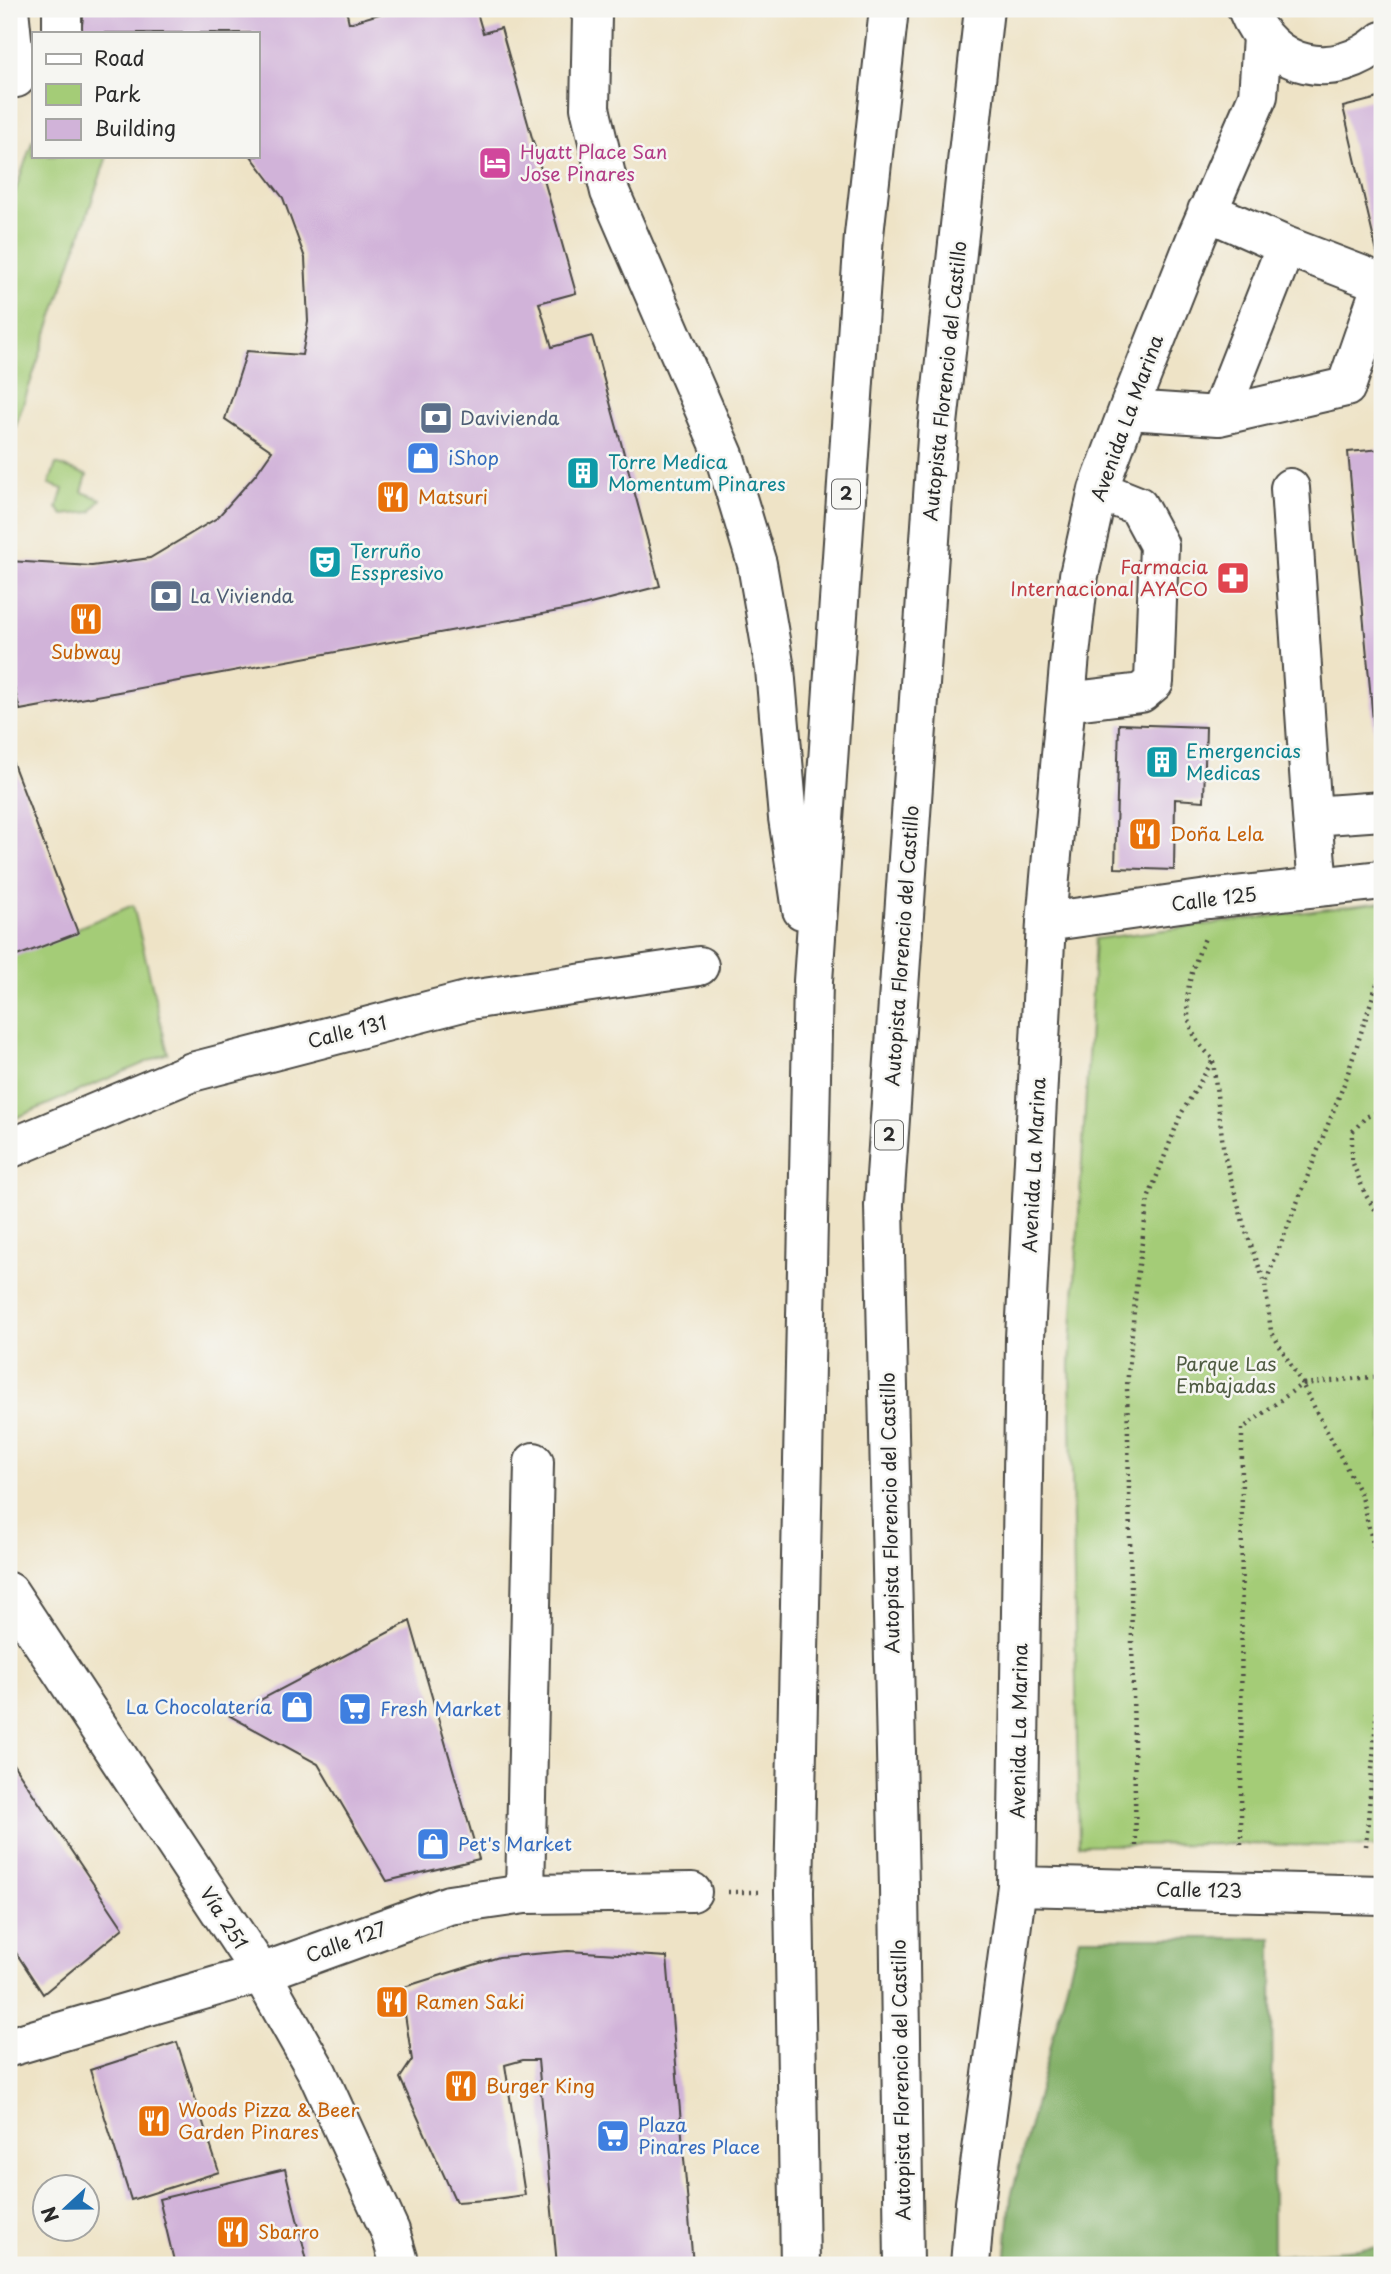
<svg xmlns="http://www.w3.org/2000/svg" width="1391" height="2274" viewBox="0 0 1391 2274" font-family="'Playpen Sans',sans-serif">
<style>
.green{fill:#a4cc77;stroke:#687c51;stroke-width:2}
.forest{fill:#83b068;stroke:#576e4a;stroke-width:2}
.building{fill:#d1b3d9}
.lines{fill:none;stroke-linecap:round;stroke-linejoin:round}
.minor-casing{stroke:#484742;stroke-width:42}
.major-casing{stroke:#484742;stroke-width:42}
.highway-casing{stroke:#484742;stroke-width:42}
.path{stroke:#484742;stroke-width:4.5;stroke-dasharray:2 5;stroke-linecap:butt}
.minor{stroke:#fff;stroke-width:38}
.major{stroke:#fff;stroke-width:38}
.highway{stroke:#fff;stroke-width:38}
.labels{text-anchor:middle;stroke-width:5;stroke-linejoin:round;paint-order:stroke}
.shield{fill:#f6f6f2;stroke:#686867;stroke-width:2}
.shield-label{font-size:18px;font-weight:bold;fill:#2b2b2b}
.hotel-label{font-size:19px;fill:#b23c85;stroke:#f6f6f2;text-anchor:start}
.street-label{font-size:19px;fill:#2b2b2b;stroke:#f6f6f2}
.service-label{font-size:19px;fill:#4e5e75;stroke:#f6f6f2;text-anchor:start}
.shop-label{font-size:19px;fill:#366cbe;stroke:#f6f6f2;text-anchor:start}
.culture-label{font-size:19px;fill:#0d838f;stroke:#f6f6f2;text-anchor:start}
.food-label{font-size:19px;fill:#c56008;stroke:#f6f6f2;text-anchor:start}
.health-label{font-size:19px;fill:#be3a42;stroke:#f6f6f2;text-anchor:end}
.park-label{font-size:19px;fill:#4f5b42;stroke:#f6f6f2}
</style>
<rect width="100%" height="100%" fill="#f6f6f2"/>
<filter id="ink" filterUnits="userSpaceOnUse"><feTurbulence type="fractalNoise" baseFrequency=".0143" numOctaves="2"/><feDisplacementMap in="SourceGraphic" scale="14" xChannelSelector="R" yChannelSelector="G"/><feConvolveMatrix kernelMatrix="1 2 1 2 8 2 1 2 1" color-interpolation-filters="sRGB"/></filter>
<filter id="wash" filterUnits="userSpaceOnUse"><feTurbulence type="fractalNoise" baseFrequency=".00686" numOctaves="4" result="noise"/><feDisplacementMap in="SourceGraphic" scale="28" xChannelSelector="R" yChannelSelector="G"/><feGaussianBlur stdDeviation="1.57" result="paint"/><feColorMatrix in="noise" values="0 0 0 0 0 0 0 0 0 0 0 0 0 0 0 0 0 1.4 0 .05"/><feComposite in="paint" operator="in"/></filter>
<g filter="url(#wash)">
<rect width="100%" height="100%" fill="#eee3c6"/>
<!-- green -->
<path class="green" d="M33,139V156H107L9,446V210Z
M56,464L87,475L82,492L101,499L91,512L63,515L57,508L63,489L49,484Z
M1382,902V1847L1241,1844L1079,1845L1070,1366L1095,939Z
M133,905L168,1053L9,1121V956Z"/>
<!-- forest -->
<path class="forest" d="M1079,1938H1272L1273,2256L1382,2247V2265H1005L1011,2197Z"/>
<g id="blocks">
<!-- building -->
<path class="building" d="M84,9H346L349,23L396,9H476L483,33L501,28L576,293L539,303L552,347L592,336L660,586L575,608L20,710L9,668V561L92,566L150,558L217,518L256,474L272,451L225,419L247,351L302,355L308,322L305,258L283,198L251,156H257V33H81Z
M1382,97V270H1381L1343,107Z
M1382,449V785H1379L1348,452Z
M1119,724L1206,727L1204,801L1175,799L1174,870L1115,868Z
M9,753L78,933L9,959Z
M410,1621L479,1859L387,1881L318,1764L230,1716Z
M9,1758L123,1928L43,1994L9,1942Z
M568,1951L667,1957L693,2265H557L538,2060H523L505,2065L525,2195L487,2200L456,2202L400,2078L412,2060L401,1988L499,1957Z
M177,2042L219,2172L131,2200L90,2070Z
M285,2169L308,2265H175L159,2199Z"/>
</g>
</g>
<g filter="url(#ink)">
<use href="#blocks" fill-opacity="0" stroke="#484742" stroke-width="2"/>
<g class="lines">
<defs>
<path id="minor" d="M9,9L16,78
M62,9V33
M1247,9C1271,69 1334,83 1382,41
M1128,410L1219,416L1346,387L1382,283L1286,246L1207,211
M1219,416L1286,246
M1290,488L1312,816L1382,811
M1066,702L1141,693L1154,682L1159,545L1138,506L1098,490
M1312,816L1318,886
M1046,922L1208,899L1382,880
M9,1149L192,1072L470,1000L699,966
M1017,1886L1382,1895
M525,1894L534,1462
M9,2047L261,1973L449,1905L525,1894L692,1892
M970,2265L975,2203L1017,1886L1025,1338L1046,922L1070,655L1079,575L1098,490L1128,410L1197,236L1258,96L1262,37"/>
<path id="major" d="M9,1592L261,1973L317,2072L390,2231L400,2265"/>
<path id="highway" d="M589,9L592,16L590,108L610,192L724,455L757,564L775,669L788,818L802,910
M800,2265L794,1892L813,981L864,235L889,9
M904,2265L899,1888L884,1205L938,424L984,9"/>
</defs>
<!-- minor casing -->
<use href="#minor" class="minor-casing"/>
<!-- major casing -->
<use href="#major" class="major-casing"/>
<!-- highway casing -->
<use href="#highway" class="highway-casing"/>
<!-- path -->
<path class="path" d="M1213,1061L1224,1154L1245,1229L1265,1283
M1382,1110L1366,1117L1352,1132V1161L1365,1194L1382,1220
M1382,1376L1302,1384L1360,1493L1376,1555L1382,1597
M1241,1844L1242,1429L1302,1384L1271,1331L1265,1284L1346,1079L1382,968
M1136,1846L1127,1386L1137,1279L1148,1199L1181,1114L1213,1060C1208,1053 1200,1046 1196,1039C1178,1004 1191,971 1205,938
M1366,1846L1382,1643
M728,1892H758"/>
<!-- minor -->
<use href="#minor" class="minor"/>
<!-- major -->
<use href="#major" class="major"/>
<!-- highway -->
<use href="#highway" class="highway"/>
</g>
</g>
<!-- icons -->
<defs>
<symbol id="hotel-square" viewBox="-11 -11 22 22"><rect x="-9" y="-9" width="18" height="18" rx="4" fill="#d1479c" stroke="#f6f6f2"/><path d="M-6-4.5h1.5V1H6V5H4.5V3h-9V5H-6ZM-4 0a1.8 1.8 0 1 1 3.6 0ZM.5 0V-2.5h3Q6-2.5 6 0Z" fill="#fff"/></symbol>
<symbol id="bank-square" viewBox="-11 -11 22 22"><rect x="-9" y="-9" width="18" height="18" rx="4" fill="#5c6f8a" stroke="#f6f6f2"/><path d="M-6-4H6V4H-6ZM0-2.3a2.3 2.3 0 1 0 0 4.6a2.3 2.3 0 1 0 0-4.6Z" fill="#fff"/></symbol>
<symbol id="shop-square" viewBox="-11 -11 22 22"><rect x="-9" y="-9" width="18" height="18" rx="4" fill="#3f7fe0" stroke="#f6f6f2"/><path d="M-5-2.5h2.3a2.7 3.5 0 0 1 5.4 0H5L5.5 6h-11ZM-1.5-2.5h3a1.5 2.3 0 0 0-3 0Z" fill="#fff"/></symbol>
<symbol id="building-square" viewBox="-11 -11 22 22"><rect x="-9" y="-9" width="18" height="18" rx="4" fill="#0f9aa8" stroke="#f6f6f2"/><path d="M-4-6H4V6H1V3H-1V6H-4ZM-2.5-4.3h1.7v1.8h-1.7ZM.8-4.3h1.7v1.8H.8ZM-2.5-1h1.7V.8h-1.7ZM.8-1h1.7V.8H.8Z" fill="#fff"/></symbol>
<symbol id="restaurant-square" viewBox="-11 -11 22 22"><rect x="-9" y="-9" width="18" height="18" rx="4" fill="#e8710a" stroke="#f6f6f2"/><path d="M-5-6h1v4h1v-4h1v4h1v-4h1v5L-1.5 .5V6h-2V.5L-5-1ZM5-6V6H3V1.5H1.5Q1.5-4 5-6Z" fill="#fff"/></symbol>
<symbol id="theatre-square" viewBox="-11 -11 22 22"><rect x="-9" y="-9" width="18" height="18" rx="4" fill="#0f9aa8" stroke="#f6f6f2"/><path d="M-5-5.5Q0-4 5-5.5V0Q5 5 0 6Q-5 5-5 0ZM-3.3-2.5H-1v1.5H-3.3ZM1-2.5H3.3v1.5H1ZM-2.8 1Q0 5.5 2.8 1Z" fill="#fff"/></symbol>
<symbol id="pharmacy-square" viewBox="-11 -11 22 22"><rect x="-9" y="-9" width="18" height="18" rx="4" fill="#e0444e" stroke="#f6f6f2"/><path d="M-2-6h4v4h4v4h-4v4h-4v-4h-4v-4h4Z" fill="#fff"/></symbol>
<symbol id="supermarket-square" viewBox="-11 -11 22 22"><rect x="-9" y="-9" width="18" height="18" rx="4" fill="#3f7fe0" stroke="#f6f6f2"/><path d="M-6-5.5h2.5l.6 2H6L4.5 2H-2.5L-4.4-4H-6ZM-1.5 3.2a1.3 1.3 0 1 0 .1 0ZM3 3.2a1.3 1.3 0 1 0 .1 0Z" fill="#fff"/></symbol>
</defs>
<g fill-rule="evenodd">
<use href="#hotel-square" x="476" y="144" width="38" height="38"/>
<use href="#bank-square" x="417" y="399" width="38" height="38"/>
<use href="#shop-square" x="404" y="439" width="38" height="38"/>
<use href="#building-square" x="564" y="454" width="38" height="38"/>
<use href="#restaurant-square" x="374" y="478" width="38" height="38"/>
<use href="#theatre-square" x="306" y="543" width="38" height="38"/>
<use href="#pharmacy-square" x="1214" y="559" width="38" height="38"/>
<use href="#bank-square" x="147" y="577" width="38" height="38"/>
<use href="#restaurant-square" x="67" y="600" width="38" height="38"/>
<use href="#building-square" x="1143" y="743" width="38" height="38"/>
<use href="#restaurant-square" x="1126" y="815" width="38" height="38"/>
<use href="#shop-square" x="278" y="1688" width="38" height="38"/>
<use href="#supermarket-square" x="336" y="1690" width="38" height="38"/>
<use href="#shop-square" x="414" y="1825" width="38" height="38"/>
<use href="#restaurant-square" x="373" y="1983" width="38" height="38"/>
<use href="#restaurant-square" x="442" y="2067" width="38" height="38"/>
<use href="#restaurant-square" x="135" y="2102" width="38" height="38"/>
<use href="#supermarket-square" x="594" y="2117" width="38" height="38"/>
<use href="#restaurant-square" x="214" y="2213" width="38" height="38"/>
</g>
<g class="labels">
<!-- shield labels -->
<g class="shield">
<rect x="832" y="479.5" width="28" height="29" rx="5"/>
<rect x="875" y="1120.5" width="28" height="29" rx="5"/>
</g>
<g class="shield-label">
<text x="846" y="500">2</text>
<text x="889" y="1141">2</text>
</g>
<!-- hotel labels -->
<g class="hotel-label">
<text x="520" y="159">Hyatt Place San<tspan x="520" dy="22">Jose Pinares</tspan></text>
</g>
<!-- street labels -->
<g class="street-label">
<text transform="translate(945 381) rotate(-84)" y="7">Autopista Florencio del Castillo</text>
<text transform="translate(1127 418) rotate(-70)" y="7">Avenida La Marina</text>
<text transform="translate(1214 899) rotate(-7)" y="7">Calle 125</text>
<text transform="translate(902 946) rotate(-86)" y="7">Autopista Florencio del Castillo</text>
<text transform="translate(347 1032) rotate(-14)" y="7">Calle 131</text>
<text transform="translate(1034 1165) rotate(-87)" y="7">Avenida La Marina</text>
<text transform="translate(890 1513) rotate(-91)" y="7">Autopista Florencio del Castillo</text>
<text transform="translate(1019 1731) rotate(-89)" y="7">Avenida La Marina</text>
<text transform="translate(1199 1890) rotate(1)" y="7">Calle 123</text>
<text transform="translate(224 1918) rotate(57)" y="7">Vía 251</text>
<text transform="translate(346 1942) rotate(-20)" y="7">Calle 127</text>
<text transform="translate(901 2080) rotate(-91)" y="7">Autopista Florencio del Castillo</text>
</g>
<!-- service labels -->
<g class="service-label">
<text x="460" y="425">Davivienda</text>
<text x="190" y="603">La Vivienda</text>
</g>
<!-- shop labels -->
<g class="shop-label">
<text x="448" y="465">iShop</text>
<text x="272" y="1714" text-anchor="end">La Chocolatería</text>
<text x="380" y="1716">Fresh Market</text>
<text x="458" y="1851">Pet's Market</text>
<text x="638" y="2132">Plaza<tspan x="638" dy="22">Pinares Place</tspan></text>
</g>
<!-- culture labels -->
<g class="culture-label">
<text x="608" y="469">Torre Medica<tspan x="608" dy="22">Momentum Pinares</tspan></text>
<text x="350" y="558">Terruño<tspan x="350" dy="22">Esspresivo</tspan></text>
<text x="1186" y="758">Emergencias<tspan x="1186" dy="22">Medicas</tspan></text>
</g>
<!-- food labels -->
<g class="food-label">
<text x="418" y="504">Matsuri</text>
<text x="86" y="659" text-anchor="middle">Subway</text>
<text x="1170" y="841">Doña Lela</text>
<text x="416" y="2009">Ramen Saki</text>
<text x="486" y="2093">Burger King</text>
<text x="178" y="2117">Woods Pizza &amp; Beer<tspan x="178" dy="22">Garden Pinares</tspan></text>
<text x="258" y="2239">Sbarro</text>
</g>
<!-- health labels -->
<g class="health-label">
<text x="1208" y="574">Farmacia<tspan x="1208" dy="22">Internacional AYACO</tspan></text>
</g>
<!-- park labels -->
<g class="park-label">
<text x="1226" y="1371">Parque Las<tspan x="1226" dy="22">Embajadas</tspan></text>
</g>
</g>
<!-- margin -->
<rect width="1391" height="2274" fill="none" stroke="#f6f6f2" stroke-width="35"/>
<!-- legend -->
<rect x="32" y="32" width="228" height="126" fill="#f6f6f2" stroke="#a5a5a2" stroke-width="2"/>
<rect x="46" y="54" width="35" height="10" fill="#ffffff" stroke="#a5a5a2" stroke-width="2"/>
<text x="94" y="66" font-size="21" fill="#2b2b2b">Road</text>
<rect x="46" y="84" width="35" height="21" fill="#a4cc77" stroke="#a5a5a2" stroke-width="2"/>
<text x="94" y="102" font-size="21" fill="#2b2b2b">Park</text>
<rect x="46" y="119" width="35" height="21" fill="#d1b3d9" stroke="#a5a5a2" stroke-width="2"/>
<text x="94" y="136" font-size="21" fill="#2b2b2b">Building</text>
<!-- north arrow -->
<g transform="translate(66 2208) rotate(248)"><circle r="33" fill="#f6f6f2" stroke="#a5a5a2" stroke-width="2"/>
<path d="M0-5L12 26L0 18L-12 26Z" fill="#1f6fb2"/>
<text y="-10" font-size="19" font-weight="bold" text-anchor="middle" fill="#2b2b2b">N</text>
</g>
</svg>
